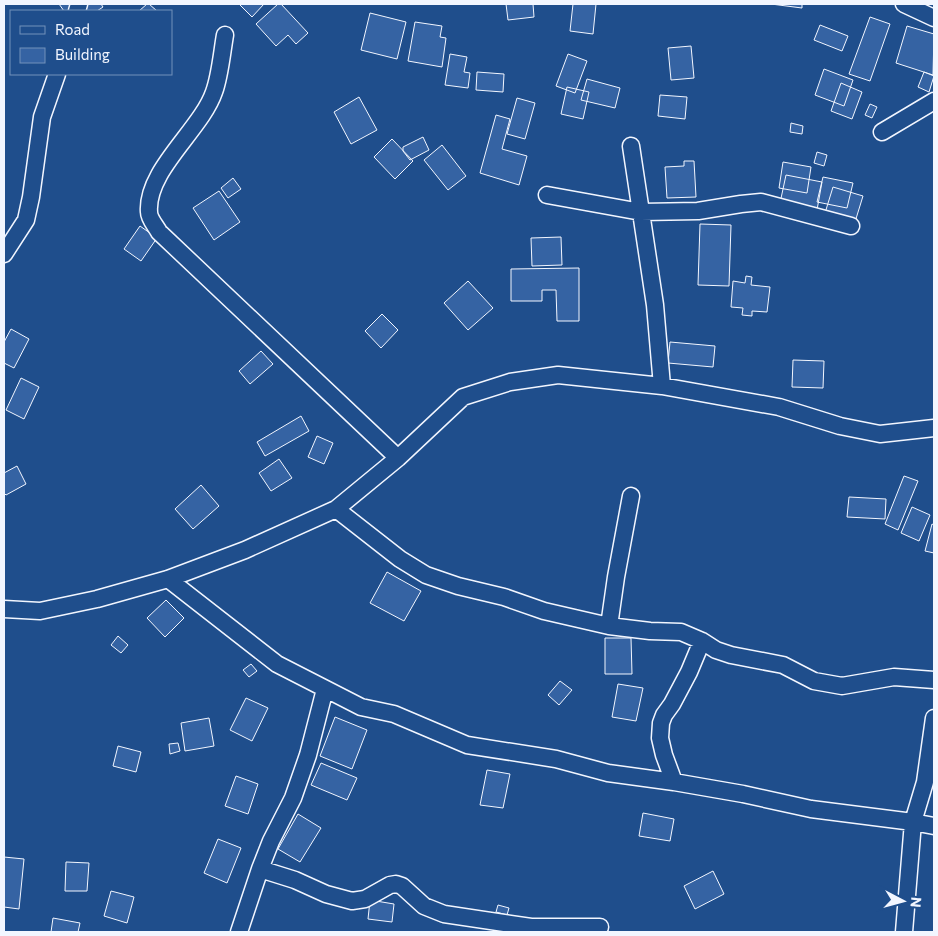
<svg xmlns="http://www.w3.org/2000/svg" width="938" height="936" viewBox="0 0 938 936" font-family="Commissioner,sans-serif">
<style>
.building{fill:#3563a3;stroke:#f2f6ff}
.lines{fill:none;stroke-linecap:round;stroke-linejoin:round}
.street-casing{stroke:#f2f6ff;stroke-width:19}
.street{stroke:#1f4e8c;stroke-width:16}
</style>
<rect width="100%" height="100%" fill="#1f4e8c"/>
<!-- building -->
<path class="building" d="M59,4H101L103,7L97,11H64Z
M147,4H149L157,11H139Z
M239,4H264L252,17Z
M278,4H281L308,33L296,44L288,35L276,46L256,24Z
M506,4H533L534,17L508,20Z
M573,4H596L593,34L570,31Z
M771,4H802V8Z
M370,13L406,22L397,59L361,50Z
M870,17L890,24L870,81L849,74Z
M415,22L442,26L440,37L446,38L442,67L408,61Z
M820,25L848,36L842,51L814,40Z
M907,26L934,34L933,75L896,63Z
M691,46L694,78L671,80L668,48Z
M450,54L467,57L464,72L470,73L468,88L445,85Z
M568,54L587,61L575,93L556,86Z
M824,69L853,80L844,106L815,95Z
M477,72L504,74L503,92L476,90Z
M924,72L934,76L929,92L918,87Z
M587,79L620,88L615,108L581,100Z
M841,83L862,92L852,119L831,111Z
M567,87L589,92L583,119L561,114Z
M660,95L687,97L685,119L658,116Z
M359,97L377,130L351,144L334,112Z
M517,98L535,103L525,139L507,134Z
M870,104L877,107L872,118L865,115Z
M496,115L510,119L502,149L527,156L519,185L480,173Z
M791,123L803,126L802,134L790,132Z
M423,137L429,150L410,160L403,151V147Z
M392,139L413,161L395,179L374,157Z
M442,145L466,176L448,190L424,160Z
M817,152L827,155L824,166L814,163Z
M684,161H694L696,197L667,198L665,167L684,166Z
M783,162L811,167L807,193L779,188Z
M786,175L822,182L817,210L780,203Z
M823,177L853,183L847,208L817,202Z
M233,178L241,189L228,198L221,188Z
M833,187L863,196L855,222L825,213Z
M219,191L240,222L214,240L193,208Z
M700,224L731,225L729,286L698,285Z
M140,226L157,238L141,261L124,249Z
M561,237L562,265L532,266L531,238Z
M579,268V321H557L556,290H542V301H511V269Z
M746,276L752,277L751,285L770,287L767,312L752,311V316L742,315L743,308L731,307L733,281L745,283Z
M468,281L493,308L468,330L444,303Z
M382,314L398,330L381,348L365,331Z
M11,329L29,339L14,368L4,363V342Z
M670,342L715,346L713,367L668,363Z
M261,351L273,364L250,384L239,371Z
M793,360L824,361L823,388L792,387Z
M21,378L39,387L24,419L6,410Z
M301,416L309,431L265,456L257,442Z
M317,436L333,443L324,464L308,457Z
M279,459L292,478L271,491L259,473Z
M17,466L26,484L6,495L4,493V473Z
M904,476L918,481L898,530L885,524Z
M201,485L219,506L193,529L175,509Z
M849,497L886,499L885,519L847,517Z
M912,507L930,515L919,541L901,533Z
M932,524L934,525V553L925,551Z
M387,572L421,591L404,621L370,603Z
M166,600L184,618L165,637L147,618Z
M118,636L128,645L121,653L111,645Z
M605,638H631L632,674H605Z
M251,664L257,671L249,677L243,670Z
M560,681L572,690L559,705L548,695Z
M618,684L643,688L636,721L612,717Z
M246,698L268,708L252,741L230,730Z
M335,717L367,730L352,769L320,756Z
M209,718L214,746L185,751L181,723Z
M178,743L180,751L170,754L169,744Z
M118,746L141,752L136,772L113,766Z
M321,763L357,778L347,800L311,785Z
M487,770L510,774L503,808L480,805Z
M236,776L258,784L248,814L225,806Z
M643,813L674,819L670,841L639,836Z
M298,814L321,828L300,862L278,849Z
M218,839L241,848L227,883L204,873Z
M4,857L24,859L19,909L4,907Z
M66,862L89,863L87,891H65Z
M713,871L724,894L695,909L684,886Z
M111,891L134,897L127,923L104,916Z
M370,900L394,904L392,922L368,919Z
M498,905L509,908L507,915L496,912Z
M53,918L80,923L78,932H51Z"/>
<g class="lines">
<defs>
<path id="street" d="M904,4L934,18
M77,11L79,4
M225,35C222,52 220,76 214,92C201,130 146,170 149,212C149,219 156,226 159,232L398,458
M882,132L934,101
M631,146L655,305L662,386
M547,195L641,212L698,211L741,204L761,202L851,226
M4,254L26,220L31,197L42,117L57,74
M336,509L400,559L426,575L458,586L504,597L544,611L609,626L650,631L681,632L702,641L716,650L731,655L783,665L814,681L842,686L894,677L934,680
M168,579L277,664L361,707L394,714L467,745L556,759L608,773L674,782L743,794L811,809L913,822L934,826
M4,609L40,611L97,599L168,579L245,550L336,509L398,458L463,397L510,382L558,375L662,386L779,407L840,426L880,434L934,428
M609,626L616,577L631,496
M674,782L664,755L660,738L661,723L664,715L672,704L689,672L702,641
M260,869L295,880L326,894L352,901L365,899L390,885L396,884L402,886L424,906L444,914L531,927H600
M239,932L260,869L271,841L293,798L308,755L325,689
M904,932L913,822L925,782L934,718"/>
</defs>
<!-- street casing -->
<use href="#street" class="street-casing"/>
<!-- street -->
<use href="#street" class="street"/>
</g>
<!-- border -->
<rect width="938" height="936" fill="none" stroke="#f2f6ff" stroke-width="10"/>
<!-- legend -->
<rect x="10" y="10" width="162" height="65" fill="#1f4e8c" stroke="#7391ba"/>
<rect x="20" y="26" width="25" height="8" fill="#1f4e8c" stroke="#7391ba"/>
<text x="55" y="35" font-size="15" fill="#f2f6ff">Road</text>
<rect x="20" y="48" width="25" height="15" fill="#3563a3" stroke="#7391ba"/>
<text x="55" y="60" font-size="15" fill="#f2f6ff">Building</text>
<!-- north arrow -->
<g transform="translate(903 901) rotate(96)" stroke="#1f4e8c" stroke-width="4" paint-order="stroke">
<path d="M0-4L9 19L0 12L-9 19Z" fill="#f2f6ff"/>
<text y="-8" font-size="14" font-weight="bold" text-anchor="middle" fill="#f2f6ff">N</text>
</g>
</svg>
